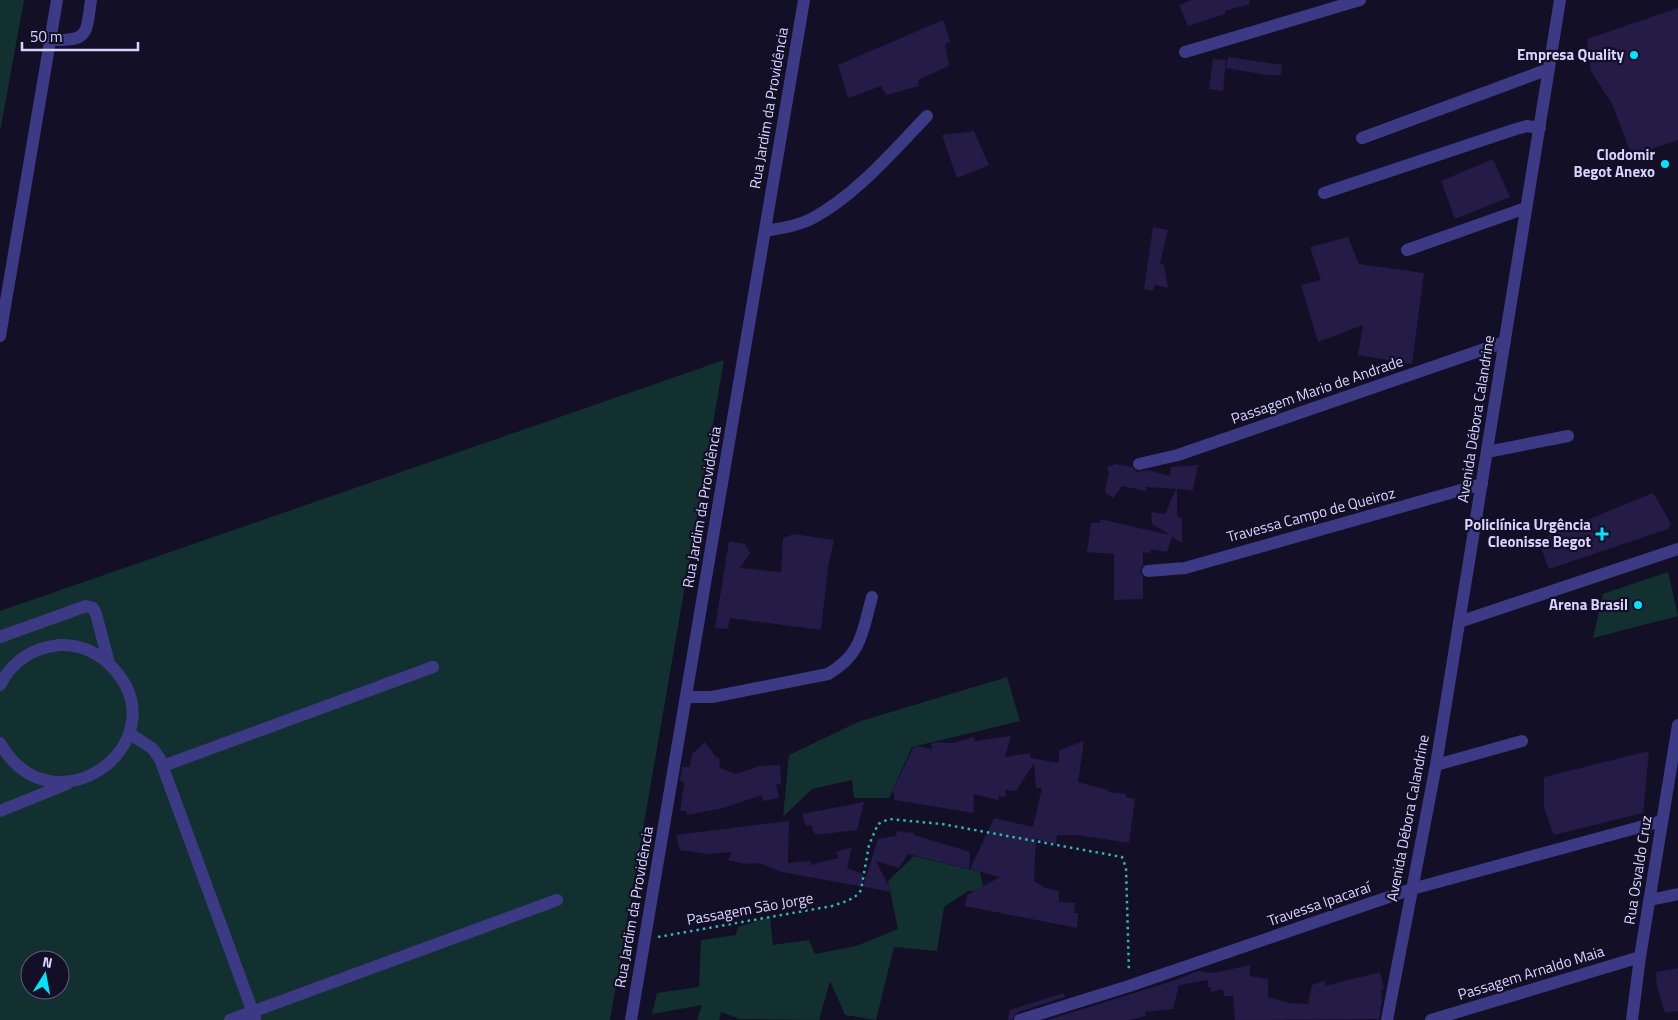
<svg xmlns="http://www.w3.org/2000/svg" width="1678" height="1020" viewBox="0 0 1678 1020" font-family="'Titillium Web',sans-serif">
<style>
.green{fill:#12302f;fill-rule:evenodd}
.building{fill:#241b47}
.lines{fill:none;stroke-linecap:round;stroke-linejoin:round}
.path{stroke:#2fb8b0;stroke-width:2.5;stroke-dasharray:2.5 4;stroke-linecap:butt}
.minor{stroke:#3d3a85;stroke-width:12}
.poi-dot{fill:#00e5ff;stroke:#130f26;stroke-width:2}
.labels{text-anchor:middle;stroke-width:4.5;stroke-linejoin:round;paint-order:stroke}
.poi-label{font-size:15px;font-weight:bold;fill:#d9d4ff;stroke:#130f26;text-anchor:end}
.street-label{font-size:15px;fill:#d9d4ff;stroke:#130f26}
</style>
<rect width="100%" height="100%" fill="#130f26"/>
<!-- green -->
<path class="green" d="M0,0H24L0,132Z
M724,360L610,1020H0V611ZM30,960H60V990H30Z
M1668,572L1678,616L1593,638L1603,594Z
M1007,677L1020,721L912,747L889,798H854L852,780L812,789L783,817L789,755L858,722Z
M914,856L980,872L984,890L968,891L944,907L937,951L894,947L876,1020L845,1015L830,981L819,1020L740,1019L721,1012L719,1020H697L702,1005L652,1014L657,993L699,987L701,940L736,935L738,927L770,917L773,945L809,940L815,954L856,946L898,929L888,881Z"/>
<!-- building -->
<path class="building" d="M1192,0H1249L1250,4L1225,11V14L1188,26L1179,5Z
M1678,8V140L1632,156L1612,104L1591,71L1587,39Z
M943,20L950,41L945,45L949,66L918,80L919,86L886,95L881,86L848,98L838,65Z
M1228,57L1282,65L1281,75H1267L1226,68Z
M1213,59L1226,60L1223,91L1209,89Z
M974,131L989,165L957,178L942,135Z
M1493,159L1510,197L1455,219L1441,181Z
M1153,227L1168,230L1160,264L1164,265L1168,288L1155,285L1153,291L1144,289Z
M1348,237L1359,264L1424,273L1412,364L1358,355L1363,325L1318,342L1301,285L1321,280L1310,247Z
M1116,464L1132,467L1137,472L1147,470L1170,476L1171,467L1198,465L1193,490L1177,489V516L1182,519V543L1172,537L1167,552L1151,549L1150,553L1143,552V565L1140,571L1143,577V599L1114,600V554L1087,552L1091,523H1100V519L1170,535L1152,524L1151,512L1165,514L1176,489L1146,487V491L1122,486L1113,498L1105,492L1109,472L1107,467Z
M1653,493L1671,523L1668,529L1549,569L1538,540Z
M794,534L834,540L828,567L821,630L730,618L728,629L715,628L729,541L745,544L750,553L740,568L781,572L783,538Z
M1011,736L1005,757L1030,753L1031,758L1059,763V750L1084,741L1078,782L1108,790V792L1126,794V797L1135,799L1129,843L1077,835H1057L1056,844L1036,839L1034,881L1045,888L1059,891V902L1075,903L1074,913H1078L1077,928L965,906L967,895L1000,877L970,869L994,818L1033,827L1042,788H1036L1034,763L1016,791L1005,790L1006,797L999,796L998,800L974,794L973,813L894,800V793L892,792L913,748L918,746L932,749L931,744L935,742L953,743L974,737V741Z
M705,742L716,757L719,758L720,768L736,774L759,766L780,765L781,785L776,784L779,798L763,801L762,795L723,808L687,815L686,811H680L684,783L680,781L682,767H690L692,754Z
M1649,751L1643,813L1554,835L1544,808V777Z
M864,802L857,830L815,835L811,825L806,826L802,814Z
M789,821L788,863L810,861V865L838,858L836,852L852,847L847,868L863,874V886L878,839L896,836L897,831L914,833V835L970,852L969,869L908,854L899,868L876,861L892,892L782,872L759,863L745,864L728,860L732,852L707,854L680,850L676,835Z
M1250,965V976L1268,979V997L1289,1003L1308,1004L1312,985L1325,981V986L1380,972L1384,989L1381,990L1382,1001L1379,1019L1235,1020L1233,996H1224L1223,989L1211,992V988L1208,987V980L1179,985L1173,1009L1145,1012L1146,1016L1128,1020H1047L1173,981L1198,971L1213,973Z
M1678,968V1011L1665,1013L1657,987L1656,972Z
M1064,993L1065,997L1018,1012L1012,1020H1008L1010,1010Z"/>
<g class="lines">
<!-- path -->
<path class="path" d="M658,937L832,906C843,902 855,900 861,890L869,845L878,824L889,819L942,824L1122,857L1126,868L1129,972"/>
<!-- minor -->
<path class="minor" d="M50,40C89,41 86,35 91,0
M1185,52L1360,0
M1362,138L1549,69
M1324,193L1516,129L1527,126L1540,128
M765,231C781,228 798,226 813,218C857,194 892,152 927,116
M1407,250L1526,208
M0,336L57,0
M1487,452L1568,436
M1139,464L1178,455L1505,342
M1148,571L1185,568L1482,484
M1459,622L1678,549
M0,637L86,606L93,608L96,614L109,663
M0,685C12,661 34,647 60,645C81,644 101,654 114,669C180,743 53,836 0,743
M687,697H712L828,674C862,654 862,633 872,597
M129,733L153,749L160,759L255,1018
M1436,765L1522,741
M163,766L433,667
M0,811L67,784
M1650,900L1678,894
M230,1020L557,900
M631,1020L804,0
M1020,1020L1129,986L1412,889L1662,821
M1387,1020L1436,765L1560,0
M1431,1020L1640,957
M1632,1020L1640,957L1678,725"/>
</g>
<!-- markers -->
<g class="poi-dot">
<circle cx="1634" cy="55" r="5"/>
<circle cx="1665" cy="164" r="5"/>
<path d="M1599.5 526.5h5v5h5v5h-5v5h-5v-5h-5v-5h5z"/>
<circle cx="1638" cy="605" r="5"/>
</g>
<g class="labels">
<!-- poi labels -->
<g class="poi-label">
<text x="1624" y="60">Empresa Quality</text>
<text x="1655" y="160">Clodomir<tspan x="1655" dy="17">Begot Anexo</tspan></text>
<text x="1591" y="530">Policlínica Urgência<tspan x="1591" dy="17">Cleonisse Begot</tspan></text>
<text x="1628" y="610">Arena Brasil</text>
</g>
<!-- street labels -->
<g class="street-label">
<text transform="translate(769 108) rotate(-80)" y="5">Rua Jardim da Providência</text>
<text transform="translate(1317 390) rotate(-19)" y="5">Passagem Mario de Andrade</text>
<text transform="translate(1476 419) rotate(-81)" y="5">Avenida Débora Calandrine</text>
<text transform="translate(702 507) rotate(-80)" y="5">Rua Jardim da Providência</text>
<text transform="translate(1311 515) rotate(-15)" y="5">Travessa Campo de Queiroz</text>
<text transform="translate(1408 818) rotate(-79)" y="5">Avenida Débora Calandrine</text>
<text transform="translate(1638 870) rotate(-81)" y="5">Rua Osvaldo Cruz</text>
<text transform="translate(1319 904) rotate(-19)" y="5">Travessa Ipacaraí</text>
<text transform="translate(634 907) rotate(-80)" y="5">Rua Jardim da Providência</text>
<text transform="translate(750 909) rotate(-10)" y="5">Passagem São Jorge</text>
<text transform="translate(1531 973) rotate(-17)" y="5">Passagem Arnaldo Maia</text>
</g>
</g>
<!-- north arrow -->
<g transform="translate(45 975) rotate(11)"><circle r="24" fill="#130f26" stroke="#625e7d"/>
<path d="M0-4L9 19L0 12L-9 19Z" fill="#00e5ff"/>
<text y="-8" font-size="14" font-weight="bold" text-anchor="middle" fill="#d9d4ff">N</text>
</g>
<!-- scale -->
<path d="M22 42v8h116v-8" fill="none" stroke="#d9d4ff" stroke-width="2.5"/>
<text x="30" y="42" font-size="15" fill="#d9d4ff" stroke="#130f26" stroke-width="4" paint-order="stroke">50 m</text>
</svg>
